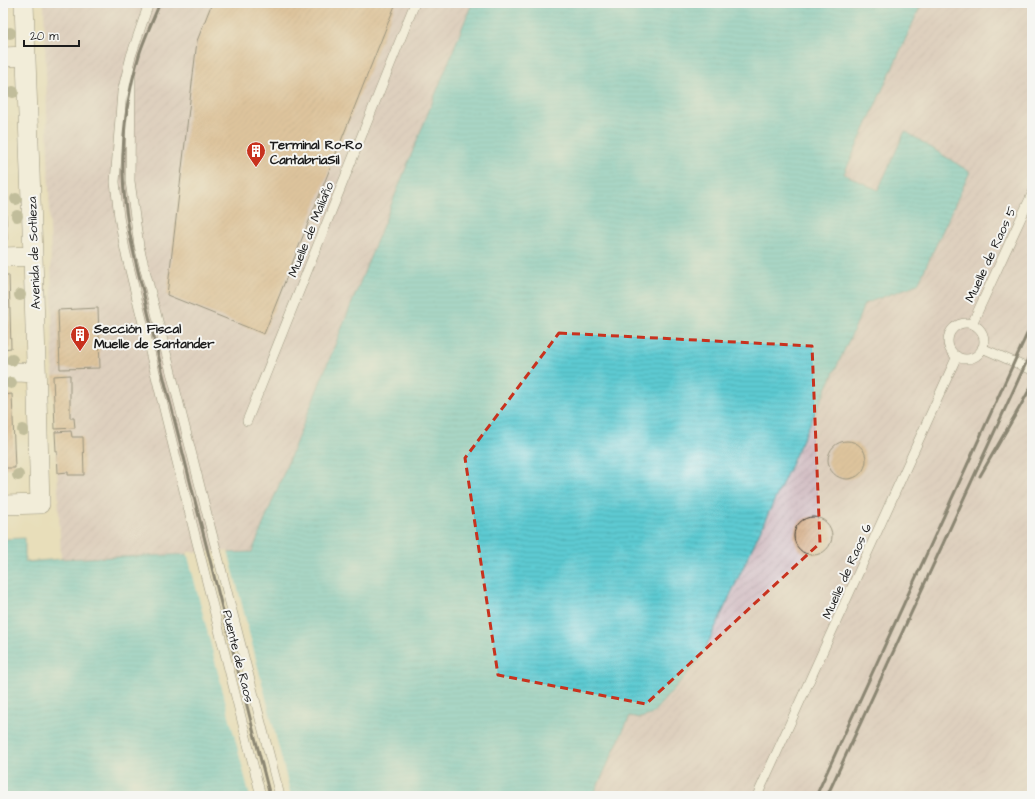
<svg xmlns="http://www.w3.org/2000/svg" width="1035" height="799" viewBox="0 0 1035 799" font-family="'Architects Daughter',sans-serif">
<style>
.industrial{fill:url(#industrial-furrows)}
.water{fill:url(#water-rules);stroke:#3c7377}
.pier{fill:#e8deba}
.building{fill:url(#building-hatch)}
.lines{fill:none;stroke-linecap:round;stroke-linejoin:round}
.service-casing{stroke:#3b3934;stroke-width:10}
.minor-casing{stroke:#3b3934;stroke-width:20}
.service{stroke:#fff;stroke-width:9}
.minor{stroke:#fff;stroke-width:19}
.rail{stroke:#1c1c1c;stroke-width:3}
.tree{fill:#929575}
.marked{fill:none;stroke:#c8321e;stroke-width:3;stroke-dasharray:8 5;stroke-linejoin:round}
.labels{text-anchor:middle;stroke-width:4;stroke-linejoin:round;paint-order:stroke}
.poi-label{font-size:13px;font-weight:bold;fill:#1c1c1c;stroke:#f6f6f2;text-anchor:start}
.street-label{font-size:13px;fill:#1c1c1c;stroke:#f6f6f2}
</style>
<defs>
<pattern id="industrial-furrows" width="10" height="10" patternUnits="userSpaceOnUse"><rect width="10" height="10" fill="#d2bec3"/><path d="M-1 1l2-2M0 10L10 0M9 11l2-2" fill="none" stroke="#b4a3a7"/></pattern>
<pattern id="water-rules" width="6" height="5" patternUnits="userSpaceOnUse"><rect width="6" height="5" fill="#5dcad2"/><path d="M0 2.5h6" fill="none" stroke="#50adb4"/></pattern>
<pattern id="building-hatch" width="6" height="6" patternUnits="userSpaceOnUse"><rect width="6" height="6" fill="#d2a479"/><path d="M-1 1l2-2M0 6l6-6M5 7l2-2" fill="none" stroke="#aa8562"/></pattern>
</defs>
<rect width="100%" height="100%" fill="#f6f6f2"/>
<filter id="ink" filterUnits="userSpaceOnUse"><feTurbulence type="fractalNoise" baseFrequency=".025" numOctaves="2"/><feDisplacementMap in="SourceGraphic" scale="8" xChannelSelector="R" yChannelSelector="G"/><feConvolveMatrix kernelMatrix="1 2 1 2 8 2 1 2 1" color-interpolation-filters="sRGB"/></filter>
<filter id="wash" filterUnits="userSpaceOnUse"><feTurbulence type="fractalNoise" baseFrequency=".012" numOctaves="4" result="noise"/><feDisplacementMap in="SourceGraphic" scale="16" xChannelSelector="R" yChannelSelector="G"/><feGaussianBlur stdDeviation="0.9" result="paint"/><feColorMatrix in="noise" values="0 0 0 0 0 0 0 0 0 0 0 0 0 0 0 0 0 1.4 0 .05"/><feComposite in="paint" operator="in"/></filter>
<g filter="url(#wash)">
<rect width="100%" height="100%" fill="#e8deba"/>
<!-- industrial -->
<path class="industrial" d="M44,3H472L252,552L61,559L53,376L52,304Z
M922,3H1032V796H593L630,716L640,718L701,658L857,323L864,303L918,284L878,190L844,175Z"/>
<!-- water -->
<path class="water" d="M472,3H922L844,174L878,190L905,131L970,172L918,284L864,304L857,323L701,658L651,715L640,718L630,716L593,796H3V539L25,538V562L61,559L252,552Z"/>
<!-- pier -->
<path class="pier" d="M228,551L291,796H250L187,552Z"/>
<g id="blocks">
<!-- building -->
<path class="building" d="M212,3H396L264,334L167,295L197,41Z
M3,170H4L7,240H3Z
M5,273V275H9L11,348L3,349V274Z
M98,308L100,368L60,369L58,310Z
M70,375V418H74L75,428L55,429L53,376Z
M12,394L15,468H3V395Z
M71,431L72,437H83L84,475H68V472L58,473L57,451H56L55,432Z
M828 460a19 19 0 1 1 38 0a19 19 0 1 1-38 0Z
M794 536a19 19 0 1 1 38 0a19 19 0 1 1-38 0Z"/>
</g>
</g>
<g filter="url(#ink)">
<use href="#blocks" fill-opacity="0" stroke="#3b3934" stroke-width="1"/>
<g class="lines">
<defs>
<path id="service" d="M149,3L131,56L122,92L115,182L119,217L125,250L192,523L261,796
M131,70L130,181L139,246L208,518L280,796
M948 341a18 18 0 1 1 36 0a18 18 0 1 1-36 0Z
M972,324L1032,194
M982,348L1032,370
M247,421L415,3
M757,796L957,356"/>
<path id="minor" d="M3,57L26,56
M3,257L33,256
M3,373L17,372L36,373
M3,505L40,504L33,256L24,3"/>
</defs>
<!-- service casing -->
<use href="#service" class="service-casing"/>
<!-- minor casing -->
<use href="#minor" class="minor-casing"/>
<!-- service -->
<use href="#service" class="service"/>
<!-- minor -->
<use href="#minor" class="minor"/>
<!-- rail -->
<path class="rail" d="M160,3C153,19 146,35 140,52C128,91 122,133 123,174C124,214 133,252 143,291C152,329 161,368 171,406C203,536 237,666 270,796
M980,476L1021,405L1032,385
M816,796L1032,323
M827,796L1032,350"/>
</g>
<!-- trees -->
<g class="tree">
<circle cx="10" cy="33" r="6"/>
<circle cx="13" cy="92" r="6"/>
<circle cx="16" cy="199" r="6"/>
<circle cx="17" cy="216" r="6"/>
<circle cx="20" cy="295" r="6"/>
<circle cx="12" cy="360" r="6"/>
<circle cx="11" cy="383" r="6"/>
<circle cx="23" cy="430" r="6"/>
<circle cx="18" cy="475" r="6"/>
</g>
</g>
<!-- marked area -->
<path d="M0 0H1035V799H0ZM559,333L812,346L820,543L646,704L498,675L465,458Z" fill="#e8deba" fill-opacity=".55" fill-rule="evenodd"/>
<path class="marked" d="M559,333L812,346L820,543L646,704L498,675L465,458Z"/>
<!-- icons -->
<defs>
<symbol id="building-pin" viewBox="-11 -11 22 30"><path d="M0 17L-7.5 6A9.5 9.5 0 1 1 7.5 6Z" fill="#c8321e" stroke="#f6f6f2"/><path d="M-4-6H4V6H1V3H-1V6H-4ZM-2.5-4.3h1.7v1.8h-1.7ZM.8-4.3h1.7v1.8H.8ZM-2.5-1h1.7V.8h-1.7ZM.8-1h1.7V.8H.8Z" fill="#fff"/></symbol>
</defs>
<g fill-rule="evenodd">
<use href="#building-pin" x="245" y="140" width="22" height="30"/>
<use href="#building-pin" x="69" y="324" width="22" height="30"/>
</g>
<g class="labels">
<!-- poi labels -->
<g class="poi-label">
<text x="270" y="149">Terminal Ro-Ro<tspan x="270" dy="15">CantabriaSil</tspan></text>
<text x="94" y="333">Sección Fiscal<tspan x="94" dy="15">Muelle de Santander</tspan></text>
</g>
<!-- street labels -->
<g class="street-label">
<text transform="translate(310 229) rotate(-68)" y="5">Muelle de Maliaño</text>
<text transform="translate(33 253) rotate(-92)" y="5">Avenida de Sotileza</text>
<text transform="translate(990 254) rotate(-65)" y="5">Muelle de Raos 5</text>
<text transform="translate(846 571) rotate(-66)" y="5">Muelle de Raos 6</text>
<text transform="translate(239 656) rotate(76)" y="5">Puente de Raos</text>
</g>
</g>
<!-- margin -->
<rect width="1035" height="799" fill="none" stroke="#f6f6f2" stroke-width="16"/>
<!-- scale -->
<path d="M24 40v6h55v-6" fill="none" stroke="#1c1c1c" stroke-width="2"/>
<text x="30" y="40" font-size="12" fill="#1c1c1c" stroke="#f6f6f2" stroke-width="3" paint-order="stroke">20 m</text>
</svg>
